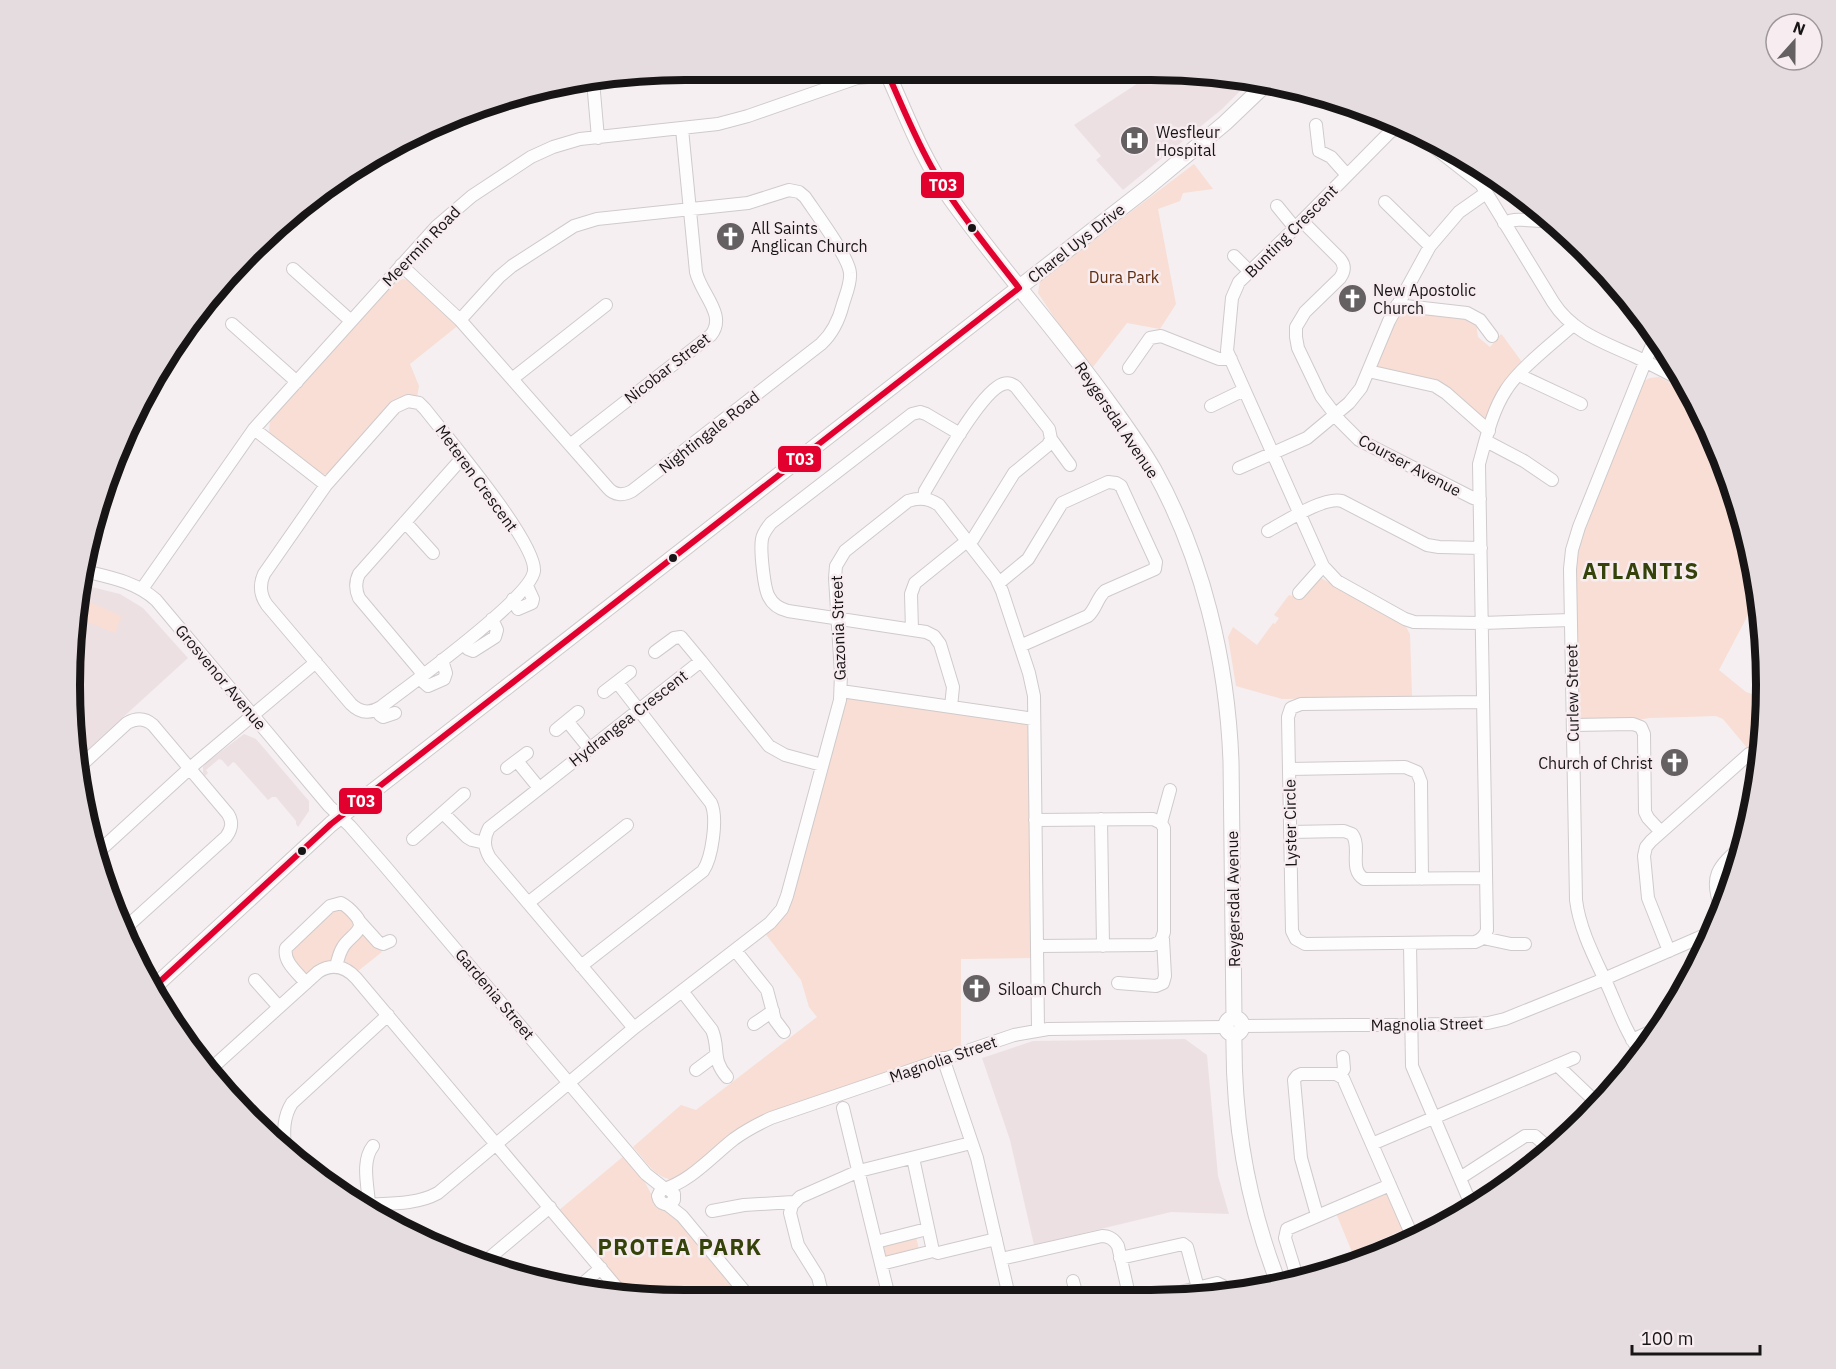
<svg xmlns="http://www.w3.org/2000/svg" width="1836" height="1369" viewBox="0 0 1836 1369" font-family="'IBM Plex Sans',sans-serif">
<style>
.built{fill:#ece0e3}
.green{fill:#f8ded4}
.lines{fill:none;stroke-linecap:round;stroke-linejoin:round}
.minor-casing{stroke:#cfcacb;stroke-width:14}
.major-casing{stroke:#cfcacb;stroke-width:17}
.minor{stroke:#fefdfd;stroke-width:12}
.major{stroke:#fefdfd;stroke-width:15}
.bus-1-casing{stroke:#f7edf0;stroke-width:10}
.bus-1{stroke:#e2002f;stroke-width:6}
.bus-dot{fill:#181516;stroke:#f7edf0;stroke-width:2}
.labels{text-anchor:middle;stroke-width:5;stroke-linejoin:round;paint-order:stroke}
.poi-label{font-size:16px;fill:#181516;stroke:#f7edf0;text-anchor:start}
.street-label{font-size:16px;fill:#181516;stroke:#f7edf0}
.park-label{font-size:16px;fill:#612d0f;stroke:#f7edf0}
.district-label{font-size:22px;font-weight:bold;letter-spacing:1.5px;fill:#35430a;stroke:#f7edf0}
.rim{fill:none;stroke:#181516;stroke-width:8}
.line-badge{stroke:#f7edf0;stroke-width:2}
.badge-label{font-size:16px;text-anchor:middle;font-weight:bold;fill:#fff}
</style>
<rect width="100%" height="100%" fill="#f5eff1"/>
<!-- built -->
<path class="built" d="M1158,70H1191L1251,80L1222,109L1123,190L1096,160L1101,156L1074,125Z
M80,584L120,594L143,608L188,658L75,761L70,725Z
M244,734L256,739L309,801V811L298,827L296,824V821L276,797H272L268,800L235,763L233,762L228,767L222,760L219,759L206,770L208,773L205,776L203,773V767L206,763Z
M1185,1039L1207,1055L1218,1176L1229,1214L1171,1212L1034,1245L1010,1140L982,1058L1033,1041Z"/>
<!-- green -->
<path class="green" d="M1194,164L1213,189L1183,193L1180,201L1158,209L1176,304L1160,329L1127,323L1093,367L1064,332L1038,293L1040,281Z
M403,279L412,281L460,324L410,364L419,386L417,397L413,396L328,474L320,475L273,437L269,431L270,421L394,283Z
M1398,311L1466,316L1476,323L1478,337L1490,347L1501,334L1503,336L1524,365L1486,422L1447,387L1377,368L1376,365Z
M1659,377L1693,395L1704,413L1746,526L1758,596L1719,670L1746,692L1764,698L1762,749H1748L1723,719L1716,716L1650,718L1637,720L1582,719L1578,713L1576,562L1580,538L1644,381L1650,378Z
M1321,578L1405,625L1410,634L1412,697L1282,699L1236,686L1228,637L1233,627L1257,645L1273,623L1275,624L1279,618L1274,615L1289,595L1297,597Z
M87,601L122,616L115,633L79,619Z
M850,697L1026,723L1031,730L1033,958L961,959V1047L779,1111L679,1180C656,1181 647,1162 633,1147L681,1105L696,1110L817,1017L809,1007L801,980L764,932L779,921L844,701Z
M338,906L357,924L333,960L308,973L300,971L288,949Z
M362,934H365L382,952L358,971C351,967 341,963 343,954Z
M625,1155L641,1175L655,1201L661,1208L686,1227L744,1298L644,1299L631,1296L558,1211Z
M1386,1193L1403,1230L1352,1252L1336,1213Z
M916,1237L919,1249L886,1257L883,1245Z"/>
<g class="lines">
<defs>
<path id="minor" d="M593,81L598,138
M1316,125L1319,151L1331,157L1347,175
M1481,184L1496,175
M1385,202L1430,246
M1277,206L1295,228
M1302,221L1340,259C1345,265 1345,271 1340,278L1305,312L1296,327V337L1298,348L1321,396L1340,421L1359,440L1473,498L1480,499
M1504,223C1520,216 1536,223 1552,221
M1234,256L1250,272
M401,265L460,320L608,488C614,495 623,496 632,491L821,344C833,333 839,320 843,304C846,294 851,283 850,273C849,257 815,212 805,197L799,192L789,190L748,203L597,219L574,226L512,266L499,277L460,320
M293,269L351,321
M1397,305L1467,313L1480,320L1492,336
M232,324L297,382
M1129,368L1150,338L1161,336L1219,359H1231
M1368,371L1435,386L1446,393L1489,431
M1519,375L1581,404
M512,379L606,305
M408,401L419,403L425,409C446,436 537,543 534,571C531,598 407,687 381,707C370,714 360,713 351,704L267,605C260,595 259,585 264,574L326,485L395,407Z
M1211,406L1244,390
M254,429L326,485
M1486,441L1524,461L1552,480
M570,445L711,335C727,315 701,294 696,272L682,129
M1239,468L1307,438L1349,403L1361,388L1389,321L1430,246L1459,212L1486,193
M924,498L925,491C939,468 981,391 1003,384C1009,382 1012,384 1016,387L1049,429L1051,439L1070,465
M405,522L433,553
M1268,531C1285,522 1324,496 1342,501L1427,545L1439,547L1481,548
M80,570C108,577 135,581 156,600L329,806L350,826L384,865L646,1174L665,1189
M999,583L1028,559L1062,503L1108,482L1116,483L1121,486L1156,562L1155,569L1105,591C1097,598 1096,609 1088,616L1020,646
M142,589L254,429L437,226L472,196L531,157L553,147L580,139L718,124L748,116L857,78L868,77L895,70
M1299,593L1323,566
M513,599L518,609L532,603L533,599L527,586
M1571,620L1482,623L1414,622L1405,619L1337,581L1323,566L1227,351L1232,298L1239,282L1295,228L1390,132C1397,127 1404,126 1412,130L1481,184L1553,302C1572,332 1603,342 1634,356C1651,364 1668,373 1685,382
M912,630L911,594L915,583L962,545L973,539L1014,473L1048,445L1051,439
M464,643L468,649L473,651L495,637L497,630L492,619
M655,652L674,638L681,637L701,661
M423,674L359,598C355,589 355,582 359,574L463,457
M419,678L428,686L444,679L446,673L442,660
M841,691L1034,719
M604,692L630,672
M1764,693C1755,685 1760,677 1765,668
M1483,702L1301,704L1291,708L1288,717L1292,931L1296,939L1305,944L1475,942C1481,940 1485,937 1487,930L1479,464C1486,439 1492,411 1506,390C1519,369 1554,342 1573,325
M951,707L953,687L940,644L934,636L926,632L788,611C780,609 773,605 769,597C764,589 760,550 762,539C763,533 767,528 771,523L912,414L920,412L926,414L960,434
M377,710L380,715L383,717L395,713
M567,721L589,748
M1573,725L1633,724L1641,727L1644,734L1645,812L1648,818L1661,832
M556,730L578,712
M517,761L539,788
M507,768L527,753
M1289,769L1405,767L1417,772L1421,782L1422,879
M76,770L127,723C136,718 145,718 153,725L228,814C233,822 232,829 226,837L122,931
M443,813L467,837L472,840L485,843
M1101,819L1103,946
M1035,820L1153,819L1161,823L1164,828V932L1161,941L1153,945L1037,946
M1161,823L1170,790
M1290,832L1344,831L1352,834C1362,847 1348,869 1364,879L1486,878
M413,839L464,794
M96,854L190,768L316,662
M528,903L627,825
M1722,910C1708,876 1718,867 1743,845
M360,922L378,942L383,944L390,941
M1483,938L1511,944H1525
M1410,943L1412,1066L1467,1195L1475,1203
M735,950L767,990L775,1020L784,1032
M1669,951L1648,898L1644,856L1646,847L1651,841L1749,754L1756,752L1762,754
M581,966L703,871C712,858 718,818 711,803L617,682
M255,980L279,1007
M306,983C297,972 283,962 286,948L330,906L341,903C347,906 351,910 356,916C368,930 349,936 343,947C339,953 338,960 336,966
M1118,983L1156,986L1163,983L1165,976L1163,939
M682,991L712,1030C720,1049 711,1059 727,1077
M754,1024L773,1011
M1242,1026L1463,1024L1488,1023L1505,1019L1597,982L1712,932
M634,1028L490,858C484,848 483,839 489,828L701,661L769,746L785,755L822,765
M1632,1040L1659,1028
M1641,1053C1627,1034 1619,1012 1610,991C1597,962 1580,932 1576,900L1570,569L1572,550L1579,527L1656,335
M943,1058L977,1158L1009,1296
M1557,1065L1599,1105
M696,1070L716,1055
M209,1073L214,1066L318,972C332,963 345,966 356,978L623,1295
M1340,1075L1344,1069L1343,1057
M843,1108L889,1297
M1372,1144L1574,1058
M285,1152C284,1134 282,1119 292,1103L388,1015
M913,1158L933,1251
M1460,1178L1525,1136H1535L1551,1150
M668,1189L674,1194V1200C668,1207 660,1205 658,1196L661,1190C690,1182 711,1157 734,1139C745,1131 758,1124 771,1118L1014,1035L1048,1029L1226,1027
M369,1204C368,1186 361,1161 373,1146
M359,1205C385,1203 414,1206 438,1193L634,1028L770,923L782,909L787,896L840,700L841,674L835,578L836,566L845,551L908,501C919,497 929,498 939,505L996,578L1002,591L1029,673L1034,696L1038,1030
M668,1205L682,1216L750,1298
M712,1211L744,1205L793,1202
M1317,1215L1301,1158L1294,1080L1297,1076L1301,1074H1336L1343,1078L1413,1238
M876,1242L927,1229
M1120,1258L1183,1244L1187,1247L1198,1288
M1001,1259L1102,1236C1109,1236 1114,1239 1118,1246L1129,1295
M881,1264L933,1251L938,1253L996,1239
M481,1265L550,1207
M1297,1277L1285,1238L1287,1229L1390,1185
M1073,1281L1077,1296
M580,1286L601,1268
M1168,1295L1217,1283L1223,1286L1226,1295
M823,1297L818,1277L798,1245L790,1213L792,1205L800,1197L859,1171L971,1143"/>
<path id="major" d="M886,70C906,114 922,159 951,199C1001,269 1059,333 1109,403C1125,425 1141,447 1154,470C1203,558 1227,661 1231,761L1234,1018
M154,987L331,824L350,809L1147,188L1225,123L1267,83
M1226 1026a8 8 0 1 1 16 0a8 8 0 1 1-16 0Z
M1234,1035C1233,1120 1247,1202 1278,1282"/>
</defs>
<!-- minor casing -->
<use href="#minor" class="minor-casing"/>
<!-- major casing -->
<use href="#major" class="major-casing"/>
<!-- minor -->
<use href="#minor" class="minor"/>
<!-- major -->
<use href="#major" class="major"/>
<defs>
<path id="bus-1" d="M886,70C902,105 916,141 935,173C960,214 990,251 1019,288
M154,987L331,824L1019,288"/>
</defs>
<!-- bus-1 casing -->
<use href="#bus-1" class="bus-1-casing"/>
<!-- bus-1 -->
<use href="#bus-1" class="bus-1"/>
</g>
<!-- icons -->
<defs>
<symbol id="hospital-disc" viewBox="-11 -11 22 22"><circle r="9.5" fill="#656163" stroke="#f7edf0"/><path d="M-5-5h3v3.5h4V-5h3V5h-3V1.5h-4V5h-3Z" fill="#fff"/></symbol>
<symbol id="church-disc" viewBox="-11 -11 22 22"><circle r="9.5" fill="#656163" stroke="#f7edf0"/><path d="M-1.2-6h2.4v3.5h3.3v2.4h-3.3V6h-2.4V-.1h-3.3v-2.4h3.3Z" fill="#fff"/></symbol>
</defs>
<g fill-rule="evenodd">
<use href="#hospital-disc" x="1118" y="124" width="33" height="33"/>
<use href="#church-disc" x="714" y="220" width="33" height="33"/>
<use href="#church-disc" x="1336" y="282" width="33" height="33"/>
<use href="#church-disc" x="1658" y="746" width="33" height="33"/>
<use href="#church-disc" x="960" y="972" width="33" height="33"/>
</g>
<!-- markers -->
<g class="bus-dot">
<circle cx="972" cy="228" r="5"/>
<circle cx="673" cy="558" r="5"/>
<circle cx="302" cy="851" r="5"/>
</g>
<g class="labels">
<!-- poi labels -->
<g class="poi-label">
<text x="1156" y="138">Wesfleur<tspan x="1156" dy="18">Hospital</tspan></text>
<text x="751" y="234">All Saints<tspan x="751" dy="18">Anglican Church</tspan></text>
<text x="1373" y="296">New Apostolic<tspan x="1373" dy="18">Church</tspan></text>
<text x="1653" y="769" text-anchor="end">Church of Christ</text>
<text x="998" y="995">Siloam Church</text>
</g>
<!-- street labels -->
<g class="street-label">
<text transform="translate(1291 231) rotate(-45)" y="6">Bunting Crescent</text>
<text transform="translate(1076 243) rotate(-38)" y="6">Charel Uys Drive</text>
<text transform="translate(421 246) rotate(-46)" y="6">Meermin Road</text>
<text transform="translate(667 368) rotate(-38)" y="6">Nicobar Street</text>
<text transform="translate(1117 420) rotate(56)" y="6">Reygersdal Avenue</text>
<text transform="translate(709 432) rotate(-38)" y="6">Nightingale Road</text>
<text transform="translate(1410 465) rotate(28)" y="6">Courser Avenue</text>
<text transform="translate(477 478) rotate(54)" y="6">Meteren Crescent</text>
<text transform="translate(838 628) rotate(-92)" y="6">Gazonia Street</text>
<text transform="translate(221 677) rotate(50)" y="6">Grosvenor Avenue</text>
<text transform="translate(1572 693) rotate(-91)" y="6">Curlew Street</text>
<text transform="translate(628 718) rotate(-38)" y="6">Hydrangea Crescent</text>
<text transform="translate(1290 823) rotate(-91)" y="6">Lyster Circle</text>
<text transform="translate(1233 899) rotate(-91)" y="6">Reygersdal Avenue</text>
<text transform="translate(495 994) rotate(50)" y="6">Gardenia Street</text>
<text transform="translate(1427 1024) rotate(-1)" y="6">Magnolia Street</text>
<text transform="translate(943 1059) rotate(-19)" y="6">Magnolia Street</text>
</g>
<!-- park labels -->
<g class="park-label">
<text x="1124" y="283">Dura Park</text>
</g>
<!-- district labels -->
<g class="district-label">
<text x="1641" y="579">ATLANTIS</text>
<text x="680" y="1255">PROTEA PARK</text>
</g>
</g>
<!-- crop -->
<path d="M0 0H1836V1369H0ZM685 80H1151A605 605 0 0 1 1756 685V685A605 605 0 0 1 1151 1290H685A605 605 0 0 1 80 685V685A605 605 0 0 1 685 80Z" fill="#e5dcdf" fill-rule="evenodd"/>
<path class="rim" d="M685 80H1151A605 605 0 0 1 1756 685V685A605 605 0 0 1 1151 1290H685A605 605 0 0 1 80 685V685A605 605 0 0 1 685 80Z"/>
<g class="line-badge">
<rect x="920" y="171" width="45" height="28" rx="6" fill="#e2002f"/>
<rect x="777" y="445" width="45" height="28" rx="6" fill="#e2002f"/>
<rect x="338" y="787" width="45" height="28" rx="6" fill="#e2002f"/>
</g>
<g class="badge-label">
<text x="943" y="191">T03</text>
<text x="800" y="465">T03</text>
<text x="361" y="807">T03</text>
</g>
<!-- north arrow -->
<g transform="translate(1794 42) rotate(21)"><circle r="28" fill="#f7edf0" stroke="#9e9799" stroke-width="1.5"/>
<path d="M0-4.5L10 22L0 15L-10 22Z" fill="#656163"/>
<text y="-9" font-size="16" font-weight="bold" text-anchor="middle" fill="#181516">N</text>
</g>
<!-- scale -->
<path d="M1632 1345v9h128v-9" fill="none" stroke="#181516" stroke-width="3"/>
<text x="1641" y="1345" font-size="18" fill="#181516" stroke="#f7edf0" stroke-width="4.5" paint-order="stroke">100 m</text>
</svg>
